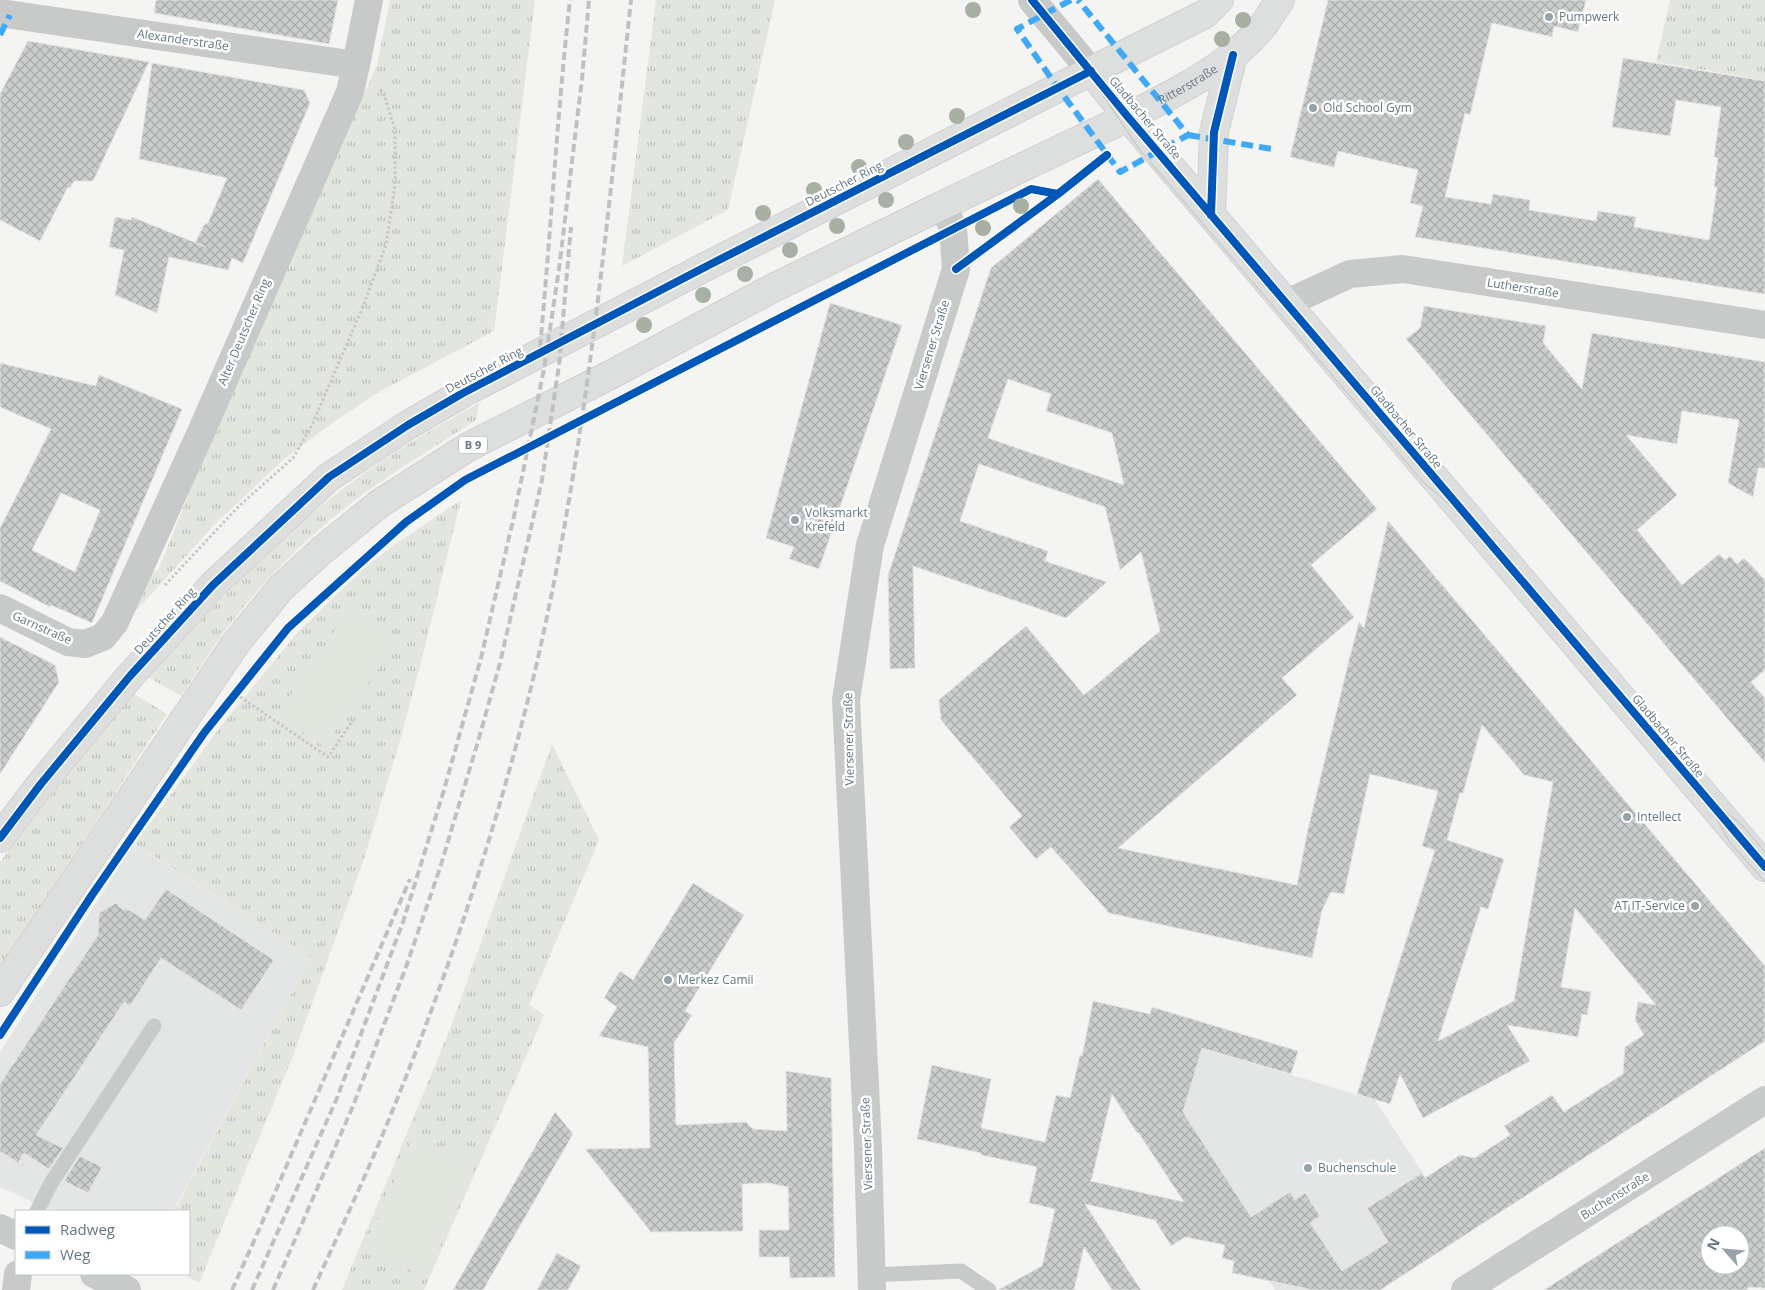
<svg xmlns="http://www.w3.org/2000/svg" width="1765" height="1290" viewBox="0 0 1765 1290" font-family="'Open Sans',sans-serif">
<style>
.built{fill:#e4e5e5}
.grass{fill:url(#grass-tufts)}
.garden{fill:#e3e6df}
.building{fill:url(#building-cross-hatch);stroke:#e3e3e2;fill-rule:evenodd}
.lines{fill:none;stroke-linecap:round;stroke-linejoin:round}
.secondary-casing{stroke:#d1d2d3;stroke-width:30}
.primary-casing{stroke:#d1d1d1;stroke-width:30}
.path{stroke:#c6c7c8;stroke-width:3;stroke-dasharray:2.5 2.5;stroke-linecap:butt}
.service{stroke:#c8caca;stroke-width:15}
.minor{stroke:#c8caca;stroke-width:28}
.secondary{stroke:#dddede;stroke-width:28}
.primary{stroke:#dddede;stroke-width:28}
.tram{stroke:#bec0c1;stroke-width:1}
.rail{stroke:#bec0c1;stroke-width:4;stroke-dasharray:8 4;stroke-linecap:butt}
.quiet{stroke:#3fa9f5;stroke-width:6;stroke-dasharray:12 6;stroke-linecap:butt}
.cycleway-casing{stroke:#fff;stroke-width:11}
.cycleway{stroke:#0057b8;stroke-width:8}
.tree{fill:#a8b0a3}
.poi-dot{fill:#96a3a9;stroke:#fff;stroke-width:2}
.labels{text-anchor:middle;stroke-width:5;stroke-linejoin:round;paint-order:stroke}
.shield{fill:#fff;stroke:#92a0a8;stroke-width:1}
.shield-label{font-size:11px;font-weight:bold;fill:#647782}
.poi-label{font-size:12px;fill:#647782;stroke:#fff;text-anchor:start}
.street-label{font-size:12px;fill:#647782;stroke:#fff}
</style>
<defs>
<pattern id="grass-tufts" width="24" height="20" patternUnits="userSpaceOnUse" patternTransform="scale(1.25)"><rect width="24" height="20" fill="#e3e6df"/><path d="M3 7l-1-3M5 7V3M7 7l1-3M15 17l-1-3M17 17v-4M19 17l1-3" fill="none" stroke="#bcbfba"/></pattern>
<pattern id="building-cross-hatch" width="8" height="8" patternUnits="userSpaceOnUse" patternTransform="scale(1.25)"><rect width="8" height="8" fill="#cccecd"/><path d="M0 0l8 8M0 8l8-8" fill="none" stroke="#a9acac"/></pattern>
</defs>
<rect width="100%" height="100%" fill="#f4f4f2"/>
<!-- built -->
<path class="built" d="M134,844L311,957L173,1211H53L0,1187V1052Z
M1155,1034L1375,1100L1464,1236L1381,1290H1275L1140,1082Z"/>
<!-- grass -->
<path class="grass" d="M390,0H535L494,331L379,392L331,424L283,460L214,525L137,610L130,607L146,568L158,571L204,456L377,65Z
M656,0H775L728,210L622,266Z
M1670,0H1765V80L1656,62Z
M479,403L476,420C436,446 396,470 358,498C306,537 257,586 219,639C206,657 194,677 181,696L148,677C216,603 284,530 366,472C402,446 440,425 479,403Z
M461,500L423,654L402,734L364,859L293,1056L199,1283L183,1274H189V1211H174L311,957L135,844L223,723L298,632L363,569L397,543Z
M134,694L167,714L0,969V862L80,757Z
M552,744L599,840L529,1005L544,1015L424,1290H342L450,1029Z"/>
<!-- garden -->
<path class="garden" d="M348,612L395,645L324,747L277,714Z
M414,1136L476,1162L427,1277L364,1251Z"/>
<!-- building -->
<path class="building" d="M156,0H338L329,44L154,13Z
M1328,0H1586L1578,32L1554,26L1552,37L1492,23L1470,115L1465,113L1445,197L1491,204L1493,194L1530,200L1529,210L1596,221L1598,211L1636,217L1634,227L1709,240L1717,187H1714L1718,158L1714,157L1721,107L1676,100L1670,136L1612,127L1623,58L1765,81V294L1415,237L1423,206L1410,203L1418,170L1338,151L1334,167L1290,157Z
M28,41L149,62L93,181H74L70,188L68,187L40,241L0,220V94Z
M152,63L304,90L310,103L243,263L232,258L228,270L169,257L157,313L115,295L124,250L109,247L115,217L131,220L132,217L206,247L195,243L204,225L208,223L227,178L139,159Z
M1098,179L1377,509L1311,565L1354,617L1282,678L1297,695L1118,848L1297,885L1308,829L1348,664L1359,622L1364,628L1388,521L1765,966V1041L1380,1290H1313L1232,1273L1234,1261L1222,1258L1225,1245L1185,1237L1171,1246L1155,1220L1085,1204L1141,1290H1112L1084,1247L1074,1290H998L1042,1266L1055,1209L1029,1203L1037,1167L981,1155V1153L917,1139L932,1065L991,1079L981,1128L1045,1142L1056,1095L1070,1098L1080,1055L1082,1056L1093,1001L1150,1014L1152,1007L1298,1051L1291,1074L1202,1048L1183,1112L1251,1217L1290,1192L1295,1200L1305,1193L1320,1216L1310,1223L1342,1271L1388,1242L1367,1208L1422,1173L1425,1178L1460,1155L1475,1158L1510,1135L1504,1126L1552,1095L1564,1112L1623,1074L1625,1047L1644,1035L1635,1020L1638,1002L1656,1005L1575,908L1561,987L1591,992L1587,1015L1582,1014L1578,1037L1507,1025L1530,1061L1423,1118L1400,1074L1390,1104L1357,1094L1435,850L1422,846L1438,791L1370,774L1344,894L1331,892L1322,910L1312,958L1109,913L1051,847L1036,859L1009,827L1022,816L941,720L939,700L1026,626L1084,695L1160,631L1141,552L1120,570L1105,507L979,464L960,521L1048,551L1045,561L1107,582L1066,618L913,566L915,668L890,669L888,575L991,268ZM1008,379L1051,394L1046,411L1112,433L1124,485L988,438ZM1482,725L1524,775L1553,782L1514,1001L1438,1041L1481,907L1488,909L1504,859L1447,840L1460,793H1463ZM1112,1094L1137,1133L1138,1132L1184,1202L1090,1181L1092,1178Z
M830,303L902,325L819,569L789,559L794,547L766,538Z
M1424,306L1546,326L1543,343L1582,389L1592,333L1765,362V468H1758L1753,497L1728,483L1739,420L1682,411L1677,444L1626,435L1677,495L1637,530L1682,585L1719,554L1725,560L1730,556L1737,564L1744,558L1765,580V670L1751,682L1765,698V763L1406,339L1420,328Z
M0,363L96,386L99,375L182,409L92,623L51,605L50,607L0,581V528L51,429L0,407ZM61,493L100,510L75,572L32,550Z
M0,637L55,665L59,682L0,774Z
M693,883L744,915L685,1011L692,1015L674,1043L676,1125L746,1122L753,1129L787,1131L786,1071L831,1078L835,1277L790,1278L789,1257H759V1230H789L788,1187L768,1183L742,1184L743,1231L651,1232L585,1149L650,1148L648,1047L599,1036L617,1007L604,998L620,971L633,980Z
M166,889L274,960L241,1010L161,958L130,1006L124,1002L36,1135L63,1148L49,1169L24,1153L18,1163L0,1151V1084L98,935L99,913L116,903L122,909L129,910L145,920Z
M555,1112L573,1134L483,1290H453Z
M1765,1148V1288L1748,1287L1747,1290H1544ZM1710,1235H1740V1265H1710Z
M80,1156L102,1167L88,1193L64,1181Z
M557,1253L581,1266L568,1290H537Z"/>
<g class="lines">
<defs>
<g id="secondary">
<path d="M1091,71L1205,14L1219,0"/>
<path id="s1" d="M1128,117C1175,93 1232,66 1265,23C1270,15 1275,8 1280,0"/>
<path d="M1211,215L1214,132L1233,55"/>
</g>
<path id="primary" d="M0,838L40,785L130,676L213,585L329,477L408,425L463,393L709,265L1091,71L1128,117L1765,867
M0,992L236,643L281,588L321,551L379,504L468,447L616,372L773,288L943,205L1128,117"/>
</defs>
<!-- secondary casing -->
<use href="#secondary" class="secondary-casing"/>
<!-- primary casing -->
<use href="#primary" class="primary-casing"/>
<!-- path -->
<path class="path" d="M165,585L239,506L293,458L312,425L362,309L386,245L395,185V130L384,94L380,89
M236,694L328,757L353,720"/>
<!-- service -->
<path class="service" d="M37,1211L51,1183L154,1026
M871,1275L961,1271L989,1290"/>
<!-- minor -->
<path class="minor" d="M1032,0L1091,71
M0,13L356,65
M1287,303L1350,274L1403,269L1765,325
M0,608L68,642L85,644L103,637L115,622L202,430L350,92L356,65L369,0
M0,1228L16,1236
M94,1274L127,1290
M16,1290L18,1274
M872,1290L868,1147L846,700L870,545L956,269L953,228L943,205
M1465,1290L1765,1100"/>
<!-- secondary -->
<use href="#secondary" class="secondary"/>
<!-- primary -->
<use href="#primary" class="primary"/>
<!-- tram -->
<path class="tram" d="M1028,0L1091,78L1140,150L1424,483L1460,513L1610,689L1712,810L1729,841L1765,882
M1047,12L1097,72L1145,143L1328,359
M1711,797L1719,807L1741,824L1765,852"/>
<!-- rail -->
<path class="rail" d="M540,347C551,231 557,115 570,0
M232,1290L258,1232L410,879
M252,1290L337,1098L403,922L444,790L481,658L514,516L544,369L559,269L582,79L589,0
M273,1290L353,1106L406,967L440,868L479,738L500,663L542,480L559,365L571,227
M313,1290C338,1235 364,1180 387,1124C447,978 498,826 535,671C586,451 607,225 631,0"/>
<!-- quiet -->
<path class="quiet" d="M1071,0L1017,29L1058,88L1120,172L1188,135L1078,0
M0,35L10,15
M1188,135L1272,149"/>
<defs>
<path id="cycleway" d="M1032,0L1128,117L1765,867
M1211,215L1214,132L1233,55
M956,269L1058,194L1107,155
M0,838L40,785L130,676L213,585L329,477L408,425L463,393L709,265L1091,71
M0,1035L92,895L204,733L288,628L406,522L465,480L1031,189L1058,194"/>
</defs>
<!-- cycleway casing -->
<use href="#cycleway" class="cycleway-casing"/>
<!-- cycleway -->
<use href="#cycleway" class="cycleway"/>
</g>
<!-- trees -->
<g class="tree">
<circle cx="973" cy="10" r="8"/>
<circle cx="1243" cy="20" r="8"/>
<circle cx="1222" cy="39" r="8"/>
<circle cx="957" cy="116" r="8"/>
<circle cx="906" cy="142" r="8"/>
<circle cx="859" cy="167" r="8"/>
<circle cx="814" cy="190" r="8"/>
<circle cx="886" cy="200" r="8"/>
<circle cx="1021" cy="206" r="8"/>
<circle cx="763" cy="213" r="8"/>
<circle cx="837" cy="226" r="8"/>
<circle cx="983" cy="228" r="8"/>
<circle cx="790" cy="250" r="8"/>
<circle cx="745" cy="274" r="8"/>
<circle cx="703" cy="295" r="8"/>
<circle cx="644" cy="325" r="8"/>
</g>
<!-- markers -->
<g class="poi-dot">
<circle cx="1549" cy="17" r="5"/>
<circle cx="1313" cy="108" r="5"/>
<circle cx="795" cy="520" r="5"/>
<circle cx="1627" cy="817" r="5"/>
<circle cx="1695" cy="906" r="5"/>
<circle cx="668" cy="980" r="5"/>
<circle cx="1308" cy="1168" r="5"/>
</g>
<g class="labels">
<!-- shield labels -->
<rect class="shield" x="459" y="436.5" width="28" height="17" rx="4"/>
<g class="shield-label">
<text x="473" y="449">B 9</text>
</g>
<!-- poi labels -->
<g class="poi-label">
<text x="1559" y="21">Pumpwerk</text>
<text x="1323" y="112">Old School Gym</text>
<text x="805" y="517">Volksmarkt<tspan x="805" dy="14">Krefeld</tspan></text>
<text x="1637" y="821">Intellect</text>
<text x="1685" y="910" text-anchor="end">AT IT-Service</text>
<text x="678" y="984">Merkez Camii</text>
<text x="1318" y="1172">Buchenschule</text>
</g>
<!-- street labels -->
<g class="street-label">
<text transform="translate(183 40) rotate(8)" y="4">Alexanderstraße</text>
<text dy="4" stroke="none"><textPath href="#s1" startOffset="68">Ritterstraße</textPath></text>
<text transform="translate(1145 118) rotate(50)" y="4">Gladbacher Straße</text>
<text transform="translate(844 184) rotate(-27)" y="4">Deutscher Ring</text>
<text transform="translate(1523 288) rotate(9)" y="4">Lutherstraße</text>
<text transform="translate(244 332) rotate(-67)" y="4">Alter Deutscher Ring</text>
<text transform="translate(932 345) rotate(-73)" y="4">Viersener Straße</text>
<text transform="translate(484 370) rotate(-28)" y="4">Deutscher Ring</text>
<text transform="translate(1406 427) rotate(50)" y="4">Gladbacher Straße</text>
<text transform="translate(165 621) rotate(-48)" y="4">Deutscher Ring</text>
<text transform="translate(42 628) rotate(24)" y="4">Garnstraße</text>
<text transform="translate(1668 736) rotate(50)" y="4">Gladbacher Straße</text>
<text transform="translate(849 739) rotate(-91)" y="4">Viersener Straße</text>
<text transform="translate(867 1144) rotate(-92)" y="4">Viersener Straße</text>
<text transform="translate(1615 1196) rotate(-32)" y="4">Buchenstraße</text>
</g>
</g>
<!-- legend -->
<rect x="15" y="1210" width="175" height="65" fill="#ffffff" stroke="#c1c9cd"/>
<rect x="25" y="1226" width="25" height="8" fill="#0057b8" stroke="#c1c9cd"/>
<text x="60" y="1235" font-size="15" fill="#647782">Radweg</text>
<rect x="25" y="1251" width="25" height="8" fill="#3fa9f5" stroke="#c1c9cd"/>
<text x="60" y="1260" font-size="15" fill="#647782">Weg</text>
<!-- north arrow -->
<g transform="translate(1725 1250) rotate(297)"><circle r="24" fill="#ffffff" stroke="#c1c9cd"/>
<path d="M0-4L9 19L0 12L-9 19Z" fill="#96a3a9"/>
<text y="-8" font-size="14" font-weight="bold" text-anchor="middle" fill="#647782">N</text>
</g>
</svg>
